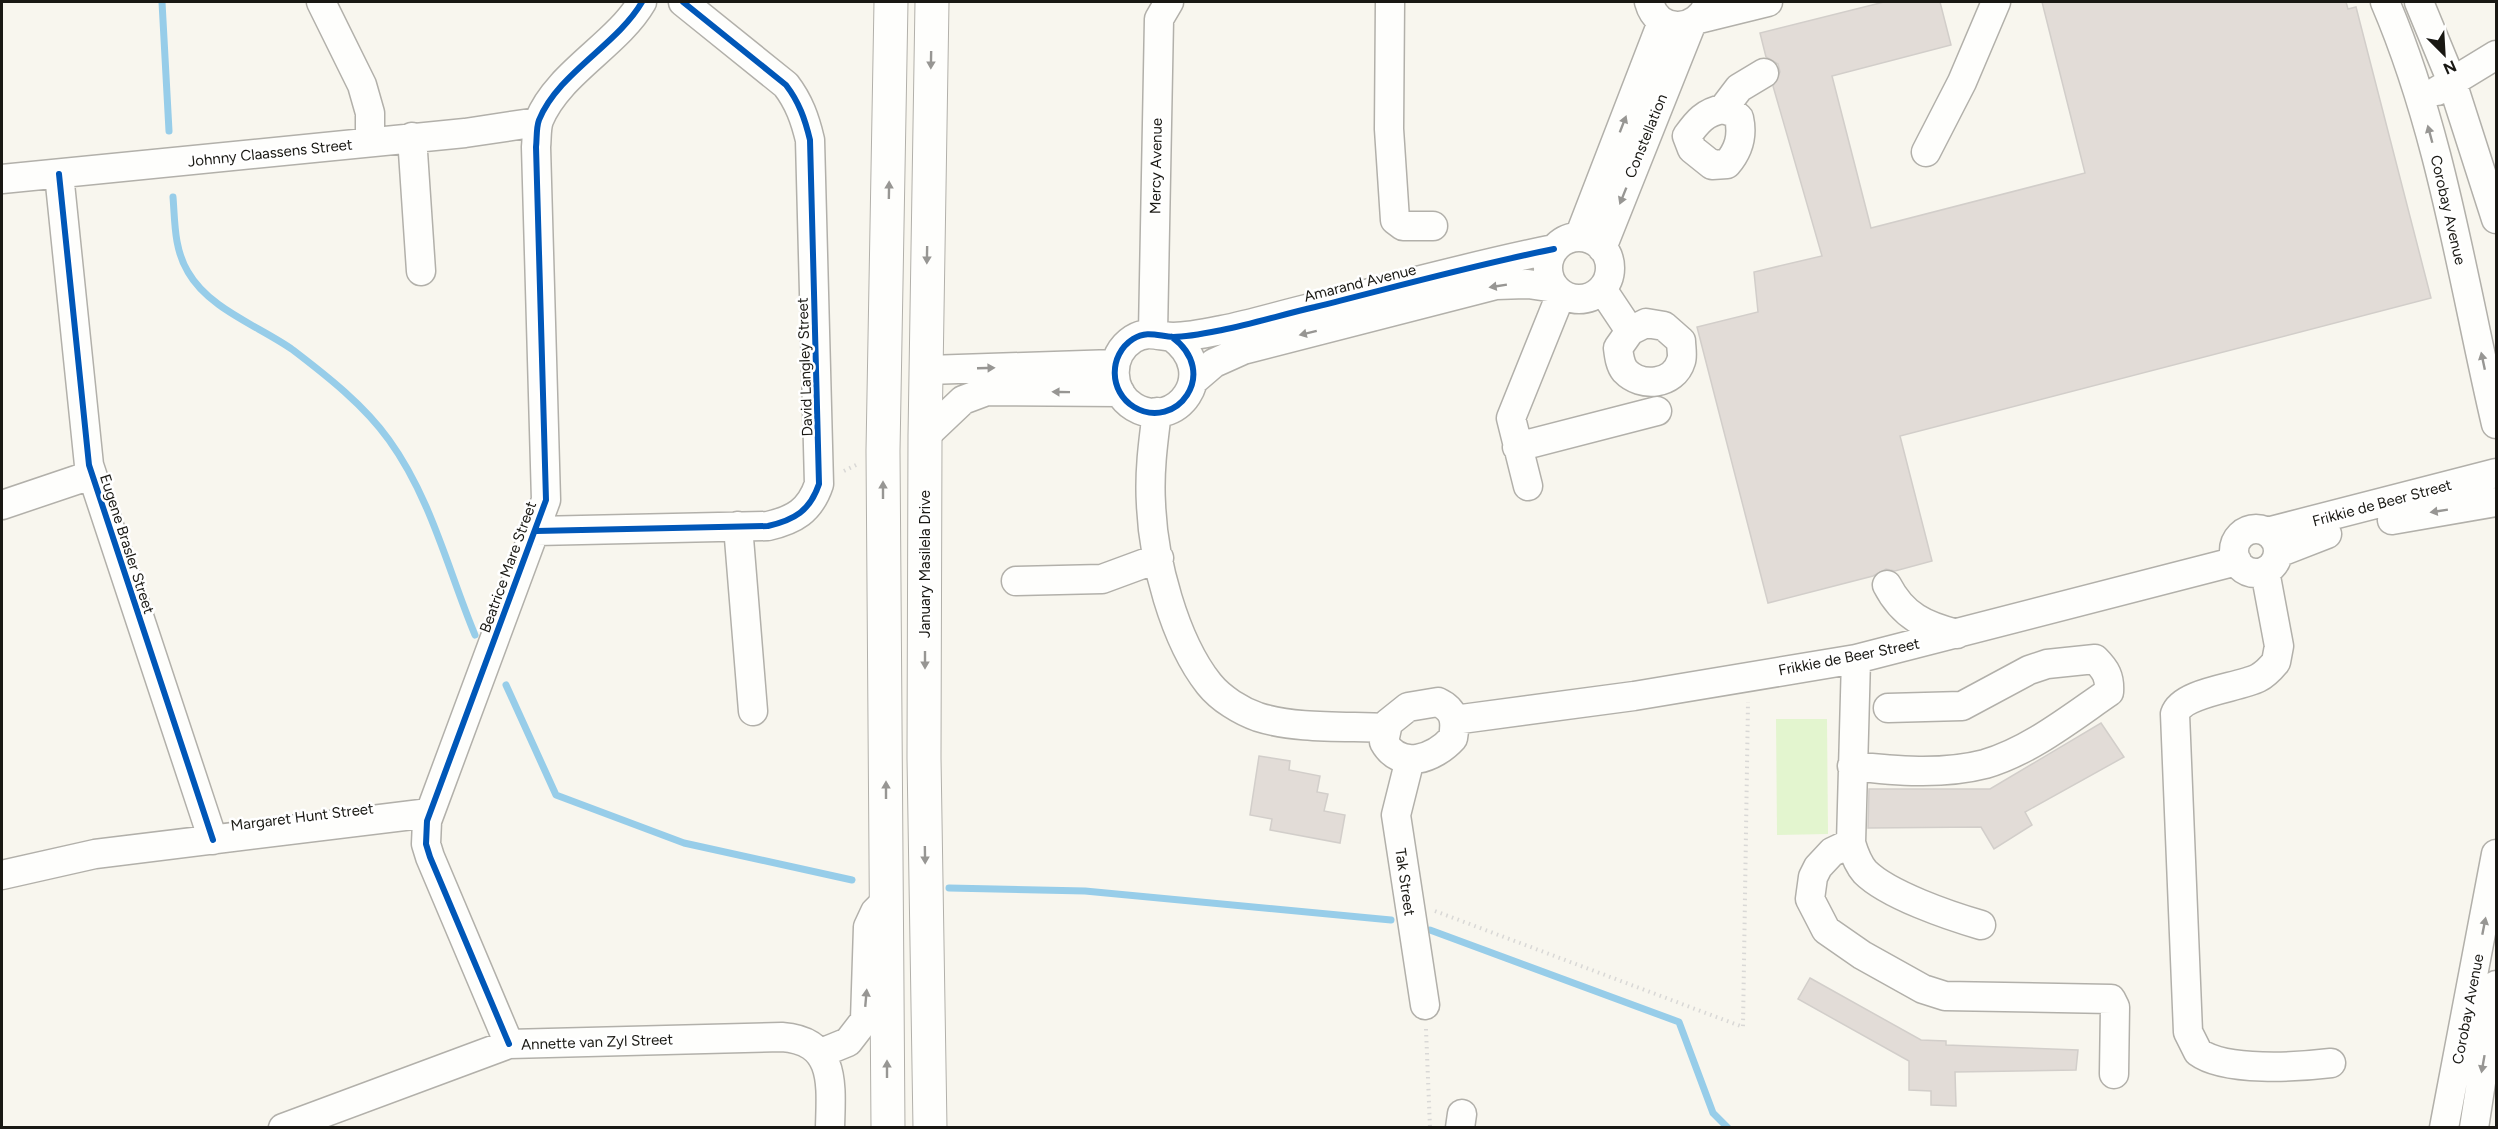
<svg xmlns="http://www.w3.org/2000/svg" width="2498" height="1129" viewBox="0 0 2498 1129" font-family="Figtree,sans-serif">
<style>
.green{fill:#e3f5cf}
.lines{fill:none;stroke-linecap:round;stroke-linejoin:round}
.stream{stroke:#97cde9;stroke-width:7}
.building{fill:#e2dcd7;stroke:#d2ceca;stroke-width:1.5}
.minor-casing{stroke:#b2b0aa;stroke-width:31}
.major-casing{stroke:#b2b0aa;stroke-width:35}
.path{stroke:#d9d8d6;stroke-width:4;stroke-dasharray:1.5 4.5;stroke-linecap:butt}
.minor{stroke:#fefefc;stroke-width:28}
.major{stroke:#fefefc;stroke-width:33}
.cycleway-casing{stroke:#fff;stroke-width:10}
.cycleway{stroke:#0057b8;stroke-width:6}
.oneway{fill:#979693}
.labels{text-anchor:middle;stroke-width:5;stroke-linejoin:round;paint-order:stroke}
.street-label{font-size:15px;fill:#191813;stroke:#fff}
</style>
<rect width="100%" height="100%" fill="#f8f6ee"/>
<!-- green -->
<path class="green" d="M1776,719H1827L1828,834L1777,835Z"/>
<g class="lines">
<!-- stream -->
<path class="stream" d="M162,2L169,131
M173,197C175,222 174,249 188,272C209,309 259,326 293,350C327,376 364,405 389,440C431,498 448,570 475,635
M506,685L556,795L684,843L852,880
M949,888L1085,891L1391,920
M1430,930L1679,1022L1713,1113L1728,1128"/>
</g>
<!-- building -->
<path class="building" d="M1884,2H1940L1951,45L1832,76L1871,228L2085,173L2042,2H2346L2348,9L2356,7L2431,298L1900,436L1932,561L1895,571L1886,569L1873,576L1768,603L1697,327L1758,312L1754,272L1822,256L1773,86L1780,72L1778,64L1766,57L1760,33Z
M2101,723L2124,757L2025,812L2032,825L1994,849L1981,827L1868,828L1869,789H1990Z
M1259,756L1290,761L1289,770L1320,776L1317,792L1328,794L1324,811L1345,815L1340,843L1270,830L1272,819L1250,815Z
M1810,978L1921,1040L1946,1041V1045L2078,1050L2076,1070L1955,1072L1956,1106L1931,1105V1091L1909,1090V1061L1798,999Z"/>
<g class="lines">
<defs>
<path id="minor" d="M321,2L362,85L370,113V142
M1390,2L1389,129L1395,220L1403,226H1433
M1649,2C1658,35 1698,33 1709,2
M2385,2C2442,135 2463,283 2496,424
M2419,2L2452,82L2496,219
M1699,19L1768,2
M2437,91L2496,55
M1723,109L1732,112L1739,118C1743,136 1739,150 1727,164L1712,165L1692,149L1687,136C1697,122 1705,112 1723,109Z
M1723,109L1739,88L1764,73
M412,137L421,271
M1926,152L1962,82L1996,2
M59,174L89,465L213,840
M2,179L465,133L538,122
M1579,237L1662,22
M1548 268a31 31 0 1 1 62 0a31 31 0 1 1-62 0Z
M1602,248L1691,25
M1602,289L1630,331
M1646,323L1664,326L1681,341C1681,347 1683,356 1681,361C1674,385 1641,388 1625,371C1620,365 1619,356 1618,348L1630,331Z
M1153,333L1159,19L1169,2
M1172,337C1221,373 1176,432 1134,407C1109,392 1108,355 1133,339C1147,330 1158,336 1173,337C1188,337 1207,333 1222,330C1253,324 1284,314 1315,307C1395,287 1474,265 1554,249
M928,370L1115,364
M1193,381L1214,363L1243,350L1496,285L1528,284L1555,288
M1157,412C1153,443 1149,473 1151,504C1153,559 1174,640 1209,684C1221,699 1241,711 1258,717C1295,729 1347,726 1386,728
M925,436L963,400L987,391L1120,392
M1517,447L1657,411
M1528,486L1511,418L1561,294
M2,505L91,475
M2392,520L2496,502
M738,526L753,711
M2234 551a22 22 0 1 1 44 0a22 22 0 1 1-44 0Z
M536,531L768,526C794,520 810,511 819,484L810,140C805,119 799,102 786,85L683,2
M2267,532L2496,473
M2278,553L2327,534
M2265,571L2279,646L2276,662C2271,668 2266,674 2258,678C2238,688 2182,692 2175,714L2188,1032L2198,1052C2225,1072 2298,1067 2331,1063
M1016,581L1102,579L1159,558
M1887,585C1903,616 1925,626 1957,634
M1856,659L1851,843C1854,853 1858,864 1865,872C1888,895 1950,916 1981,925
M1438,702C1455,710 1456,721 1453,738C1434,759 1400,771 1384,742L1388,723L1408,707Z
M1454,720L1634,696L1856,659L2237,561
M1410,759L1396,815L1425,1005
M1852,766C1895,771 1943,775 1985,764C2030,751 2071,718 2109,692C2110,677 2106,670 2095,659L2047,664L2029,670L1962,706L1888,708
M1851,843L1832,852L1818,867L1813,877L1810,899L1826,930L1862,955L1923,989L1945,996L2111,999L2115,1007L2114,1074
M2,875L95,854L429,813
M509,1044L430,857L426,844L427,821L546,500L536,147C537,139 536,128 539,120C558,73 617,45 642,2
M821,1053L848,1042L865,1020L868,927L875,912L886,901
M283,1128L509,1044L782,1037C837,1041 831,1086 830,1128
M1460,1128L1462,1114
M2444,1128L2496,854
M2474,1128L2496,985"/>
<path id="major" d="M888,1128L883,451L891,2
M930,1128L924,758L925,436L932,2"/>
</defs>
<!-- minor casing -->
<use href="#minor" class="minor-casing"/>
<!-- major casing -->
<use href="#major" class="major-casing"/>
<!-- path -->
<path class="path" d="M844,471L858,464
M1435,911L1743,1027L1748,702
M1426,1029L1430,1128"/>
<!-- minor -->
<use href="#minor" class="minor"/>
<!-- major -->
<use href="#major" class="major"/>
<defs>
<path id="cycleway" d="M59,174L89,465L213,840
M1172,337C1221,373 1176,432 1134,407C1109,392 1108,355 1133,339C1147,330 1158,336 1173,337C1188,337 1207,333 1222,330C1253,324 1284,314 1315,307C1395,287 1474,265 1554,249
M536,531L768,526C794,520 810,511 819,484L810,140C805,119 799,102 786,85L683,2
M509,1044L430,857L426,844L427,821L546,500L536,147C537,139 536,128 539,120C558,73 617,45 642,2"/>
</defs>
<!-- cycleway casing -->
<use href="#cycleway" class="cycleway-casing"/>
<!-- cycleway -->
<use href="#cycleway" class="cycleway"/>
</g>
<!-- one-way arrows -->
<defs><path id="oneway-solid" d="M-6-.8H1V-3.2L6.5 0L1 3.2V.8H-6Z" transform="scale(1.5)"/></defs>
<g class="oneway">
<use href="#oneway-solid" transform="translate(931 60) rotate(91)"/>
<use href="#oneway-solid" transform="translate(1623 124) rotate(-69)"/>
<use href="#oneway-solid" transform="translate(2430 134) rotate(-105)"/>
<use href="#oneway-solid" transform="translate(889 190) rotate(-89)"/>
<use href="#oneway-solid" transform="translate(1623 196) rotate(112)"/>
<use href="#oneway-solid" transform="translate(927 255) rotate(91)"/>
<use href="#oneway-solid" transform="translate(1498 286) rotate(171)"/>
<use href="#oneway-solid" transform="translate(1308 333) rotate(166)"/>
<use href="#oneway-solid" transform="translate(2483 361) rotate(-102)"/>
<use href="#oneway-solid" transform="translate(986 368) rotate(-2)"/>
<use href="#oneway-solid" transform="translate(1061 392) rotate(-179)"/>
<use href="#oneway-solid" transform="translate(883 490) rotate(-90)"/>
<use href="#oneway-solid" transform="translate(2439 511) rotate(171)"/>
<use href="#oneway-solid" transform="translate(925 660) rotate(90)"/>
<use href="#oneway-solid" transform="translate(886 790) rotate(-90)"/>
<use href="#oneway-solid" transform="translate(925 855) rotate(89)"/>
<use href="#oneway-solid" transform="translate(2484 926) rotate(-79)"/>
<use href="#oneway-solid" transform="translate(866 998) rotate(-85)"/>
<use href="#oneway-solid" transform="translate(2483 1064) rotate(100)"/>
<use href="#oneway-solid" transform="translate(887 1069) rotate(-90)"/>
</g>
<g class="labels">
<!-- street labels -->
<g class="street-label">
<text transform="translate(1646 136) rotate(-68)" y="5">Constellation</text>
<text transform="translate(270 153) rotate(-6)" y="5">Johnny Claassens Street</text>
<text transform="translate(1156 166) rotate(-89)" y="5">Mercy Avenue</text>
<text transform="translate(2448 210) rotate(77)" y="5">Corobay Avenue</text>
<text transform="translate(1360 283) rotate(-14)" y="5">Amarand Avenue</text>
<text transform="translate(805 367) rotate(-92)" y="5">David Langley Street</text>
<text transform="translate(2382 503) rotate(-15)" y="5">Frikkie de Beer Street</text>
<text transform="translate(127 544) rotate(72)" y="5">Eugene Brasler Street</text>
<text transform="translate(925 564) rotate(-90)" y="5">January Masilela Drive</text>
<text transform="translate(508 567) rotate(-70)" y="5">Beatrice Mare Street</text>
<text transform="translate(1849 657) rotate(-11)" y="5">Frikkie de Beer Street</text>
<text transform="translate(302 817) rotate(-7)" y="5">Margaret Hunt Street</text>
<text transform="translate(1405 882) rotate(82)" y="5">Tak Street</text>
<text transform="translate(2468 1009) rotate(-79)" y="5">Corobay Avenue</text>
<text transform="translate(597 1042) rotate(-2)" y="5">Annette van Zyl Street</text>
</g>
</g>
<!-- border -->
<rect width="2498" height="1129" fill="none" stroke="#191813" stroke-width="6"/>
<!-- north arrow -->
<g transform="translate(2444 54) rotate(156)" stroke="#ffffff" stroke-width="4.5" paint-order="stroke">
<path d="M0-4.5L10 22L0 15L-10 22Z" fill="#191813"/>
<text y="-9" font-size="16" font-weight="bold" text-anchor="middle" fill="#191813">N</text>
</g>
</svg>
